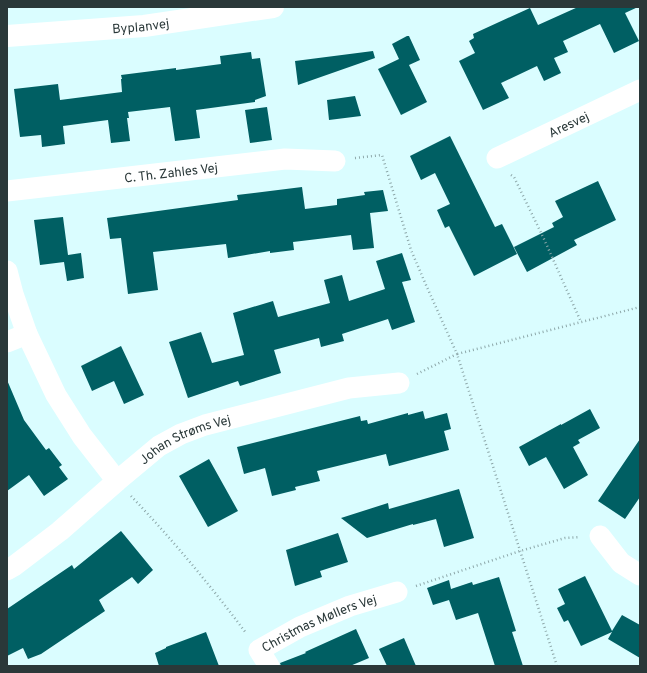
<svg xmlns="http://www.w3.org/2000/svg" width="647" height="673" viewBox="0 0 647 673" font-family="Overpass,sans-serif">
<style>
.building{fill:#005f63}
.lines{fill:none;stroke-linecap:round;stroke-linejoin:round}
.path{stroke:#8ea8aa;stroke-width:2.5;stroke-dasharray:1 3;stroke-linecap:butt}
.minor{stroke:#fff;stroke-width:21}
.tertiary{stroke:#fff;stroke-width:22}
.labels{text-anchor:middle;stroke-width:4;stroke-linejoin:round;paint-order:stroke}
.street-label{font-size:13px;fill:#2a3839;stroke:#fff}
</style>
<rect width="100%" height="100%" fill="#dafdff"/>
<!-- building -->
<path class="building" d="M578,7H638L625,13L639,41L614,53L600,24L563,41L568,52L554,58L561,73L544,81L537,66L501,83L509,98L483,110L459,61L475,53L469,41L474,38L473,34L530,8L538,25Z
M407,36H409L420,60L409,65L427,102L401,115L378,69L399,59L392,44Z
M373,51L375,58L298,85L295,61Z
M251,52L252,59L260,58L266,96L255,100V102L196,110L200,138L175,141L170,107L128,112L129,118H127L130,141L111,143L108,120L63,126L65,144L42,147L41,135L20,137L14,89L58,84L60,100L122,92L121,79H122L121,75L176,68V70L221,64L220,56Z
M355,96L361,116L329,120L327,100Z
M267,107L272,140L250,143L245,110Z
M450,136L495,227L502,224L517,254L474,276L449,226L445,228L437,210L450,204L435,173L421,180L410,156Z
M598,181L616,220L574,240L577,245L527,272L514,247L554,227L552,223L563,217L555,201Z
M302,187L305,209L337,205V199L365,195L364,192L383,190L388,211L370,213L374,248L353,250L351,235L293,242L294,250L270,253V251L228,258L226,244L153,252L158,290L128,294L121,238L110,239L107,218L238,200L237,195Z
M63,217L68,255L81,253L84,278L67,281L64,262L40,265L34,220Z
M402,253L411,280L402,282L415,322L392,330L388,319L342,334L344,341L321,347L319,338L274,350L281,373L240,386L238,381L188,398L169,342L201,332L212,363L244,355L233,313L273,301L278,317L330,303L324,280L342,275L349,301L385,289L376,261Z
M121,346L144,395L124,404L114,381L92,391L81,366Z
M7,380L24,420L46,450L49,448L62,465L59,467L68,479L44,496L29,475L7,491Z
M590,409L600,428L578,440L580,443L573,447L588,475L564,489L546,457L529,466L519,447L561,424V425Z
M423,411L425,419L447,413L451,429L444,431L449,450L389,466L386,454L317,471L320,481L295,487L296,490L272,496L265,468L244,474L237,447L360,416L361,421L367,420L368,424L408,413V415Z
M640,439V497L625,519L598,501Z
M209,459L238,511L208,527L179,476Z
M459,489L474,538L444,547L436,519L413,525V524L367,538L341,518L388,503L389,509Z
M121,531L153,570L138,584L132,577L99,600L105,611L41,654L28,659L23,648L7,656V609L72,565L74,569Z
M338,533L348,562L320,571L322,577L295,586L286,550Z
M585,576L612,631L622,615L640,625V658L608,639L612,632L581,646L568,620L564,622L557,608L565,604L558,589Z
M499,577L516,631L512,632L523,666H495L478,613L456,620L449,600L433,605L427,588L449,580L451,589L472,582L473,585Z
M356,629L369,658L350,666H281L280,663L306,653L305,652Z
M206,632L219,666H159L155,653L166,648V647Z
M404,638L416,666H387L379,649Z"/>
<g class="lines">
<!-- path -->
<path class="path" d="M355,158L382,155L411,250L426,285L457,354L417,374
M511,175L514,177L544,239L581,322
M131,496C172,539 210,585 246,633
M416,586L520,551L565,538L580,537
M557,666L457,354L640,307"/>
<!-- minor -->
<g class="minor">
<path id="s1" d="M497,158L640,90"/>
<path id="s2" d="M7,191L285,159L335,161"/>
<path d="M7,271L13,294L27,334L56,395L82,436L117,481"/>
<path d="M7,342L27,334"/>
<path d="M600,536L621,563L640,575"/>
<path id="s3" d="M7,570L14,566L60,531L117,481L159,446L181,434L205,425L349,388L399,383"/>
<path id="s4" d="M269,666L259,650L300,627L350,606L397,592"/>
</g>
<!-- tertiary -->
<path class="tertiary" id="s5" d="M7,36L144,26L273,7"/>
</g>
<g class="labels">
<!-- street labels -->
<g class="street-label">
<text dy="5" stroke="none"><textPath href="#s5" startOffset="134">Byplanvej</textPath></text>
<text dy="5" stroke="none"><textPath href="#s1" startOffset="79">Aresvej</textPath></text>
<text dy="5" stroke="none"><textPath href="#s2" startOffset="165">C. Th. Zahles Vej</textPath></text>
<text dy="5" stroke="none"><textPath href="#s3" startOffset="223">Johan Strøms Vej</textPath></text>
<text dy="5" stroke="none"><textPath href="#s4" startOffset="85">Christmas Møllers Vej</textPath></text>
</g>
</g>
<!-- border -->
<rect width="647" height="673" fill="none" stroke="#2a3839" stroke-width="16"/>
</svg>
